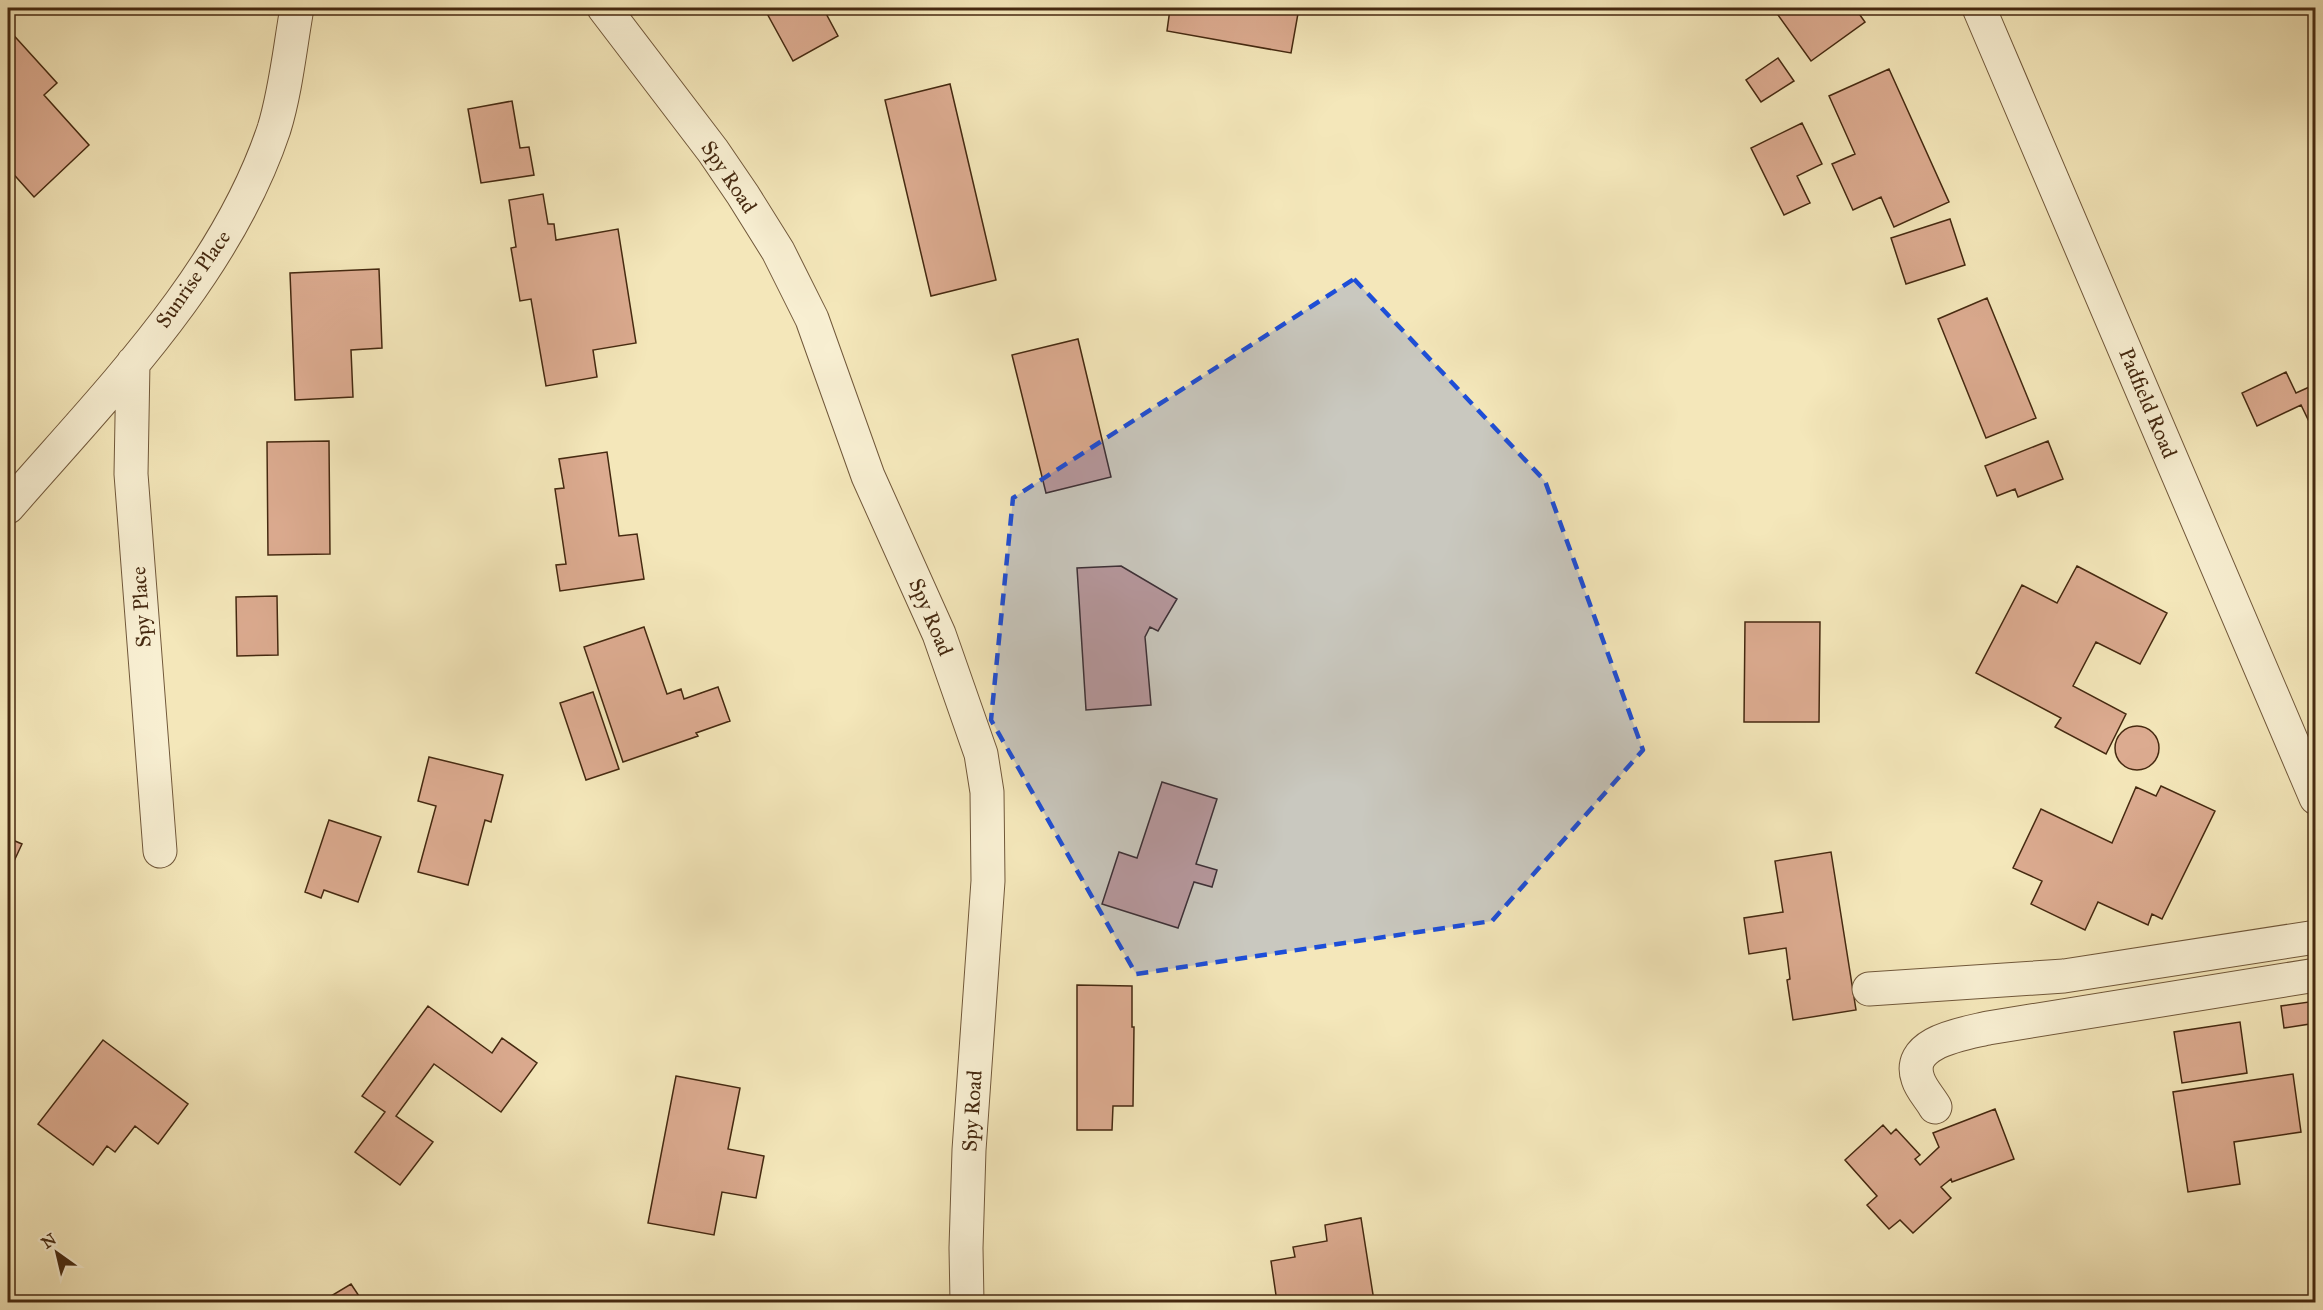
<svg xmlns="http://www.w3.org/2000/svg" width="2323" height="1310" viewBox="0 0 2323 1310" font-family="'IM FELL Great Primer',serif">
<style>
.building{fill:#dcab90;stroke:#452910;stroke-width:1.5}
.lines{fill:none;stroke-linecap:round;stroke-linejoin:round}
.minor-casing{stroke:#71583a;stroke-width:35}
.minor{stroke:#f8efd2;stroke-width:33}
.marked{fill:#1d4ed8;fill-opacity:0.2;stroke:#1d4ed8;stroke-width:4.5;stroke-dasharray:12 8;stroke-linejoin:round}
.labels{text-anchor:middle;stroke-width:4.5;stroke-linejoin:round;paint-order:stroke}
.street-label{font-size:21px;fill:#452910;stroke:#f8efd2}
</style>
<rect width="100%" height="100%" fill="#f4e7ba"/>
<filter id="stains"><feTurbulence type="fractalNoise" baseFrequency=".00333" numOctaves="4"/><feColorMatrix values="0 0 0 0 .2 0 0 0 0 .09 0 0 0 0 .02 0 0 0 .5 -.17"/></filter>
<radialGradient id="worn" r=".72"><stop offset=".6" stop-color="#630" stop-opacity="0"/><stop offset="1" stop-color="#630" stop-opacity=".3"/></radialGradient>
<!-- building -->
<path class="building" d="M764,8H823L838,36L793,61Z
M1160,8H1299L1291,53L1167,31L1170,9Z
M1773,8H1855L1865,22L1811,61Z
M8,29L57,83L44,95L89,145L34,197L8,168Z
M1778,58L1794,81L1761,102L1746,80Z
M1889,69L1949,202L1894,227L1881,197L1853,210L1832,164L1855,154L1829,96Z
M950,84L996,280L931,296L885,100Z
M512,101L520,148L529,147L534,175L481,183L468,109Z
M1802,123L1822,164L1797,176L1810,203L1784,215L1751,148Z
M543,194L548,224H554L556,240L618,229L636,343L593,350L597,377L546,386L531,299L520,301L511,248L516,247L509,200Z
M1950,219L1965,265L1906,284L1891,238Z
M379,269L382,348L351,350L353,397L295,400L290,273Z
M1987,298L2036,418L1986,438L1938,319Z
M1078,339L1111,477L1046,493L1012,355Z
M2286,372L2296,393L2316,384V436L2301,405L2257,426L2242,393Z
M329,441L330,554L268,555L267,442Z
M2048,441L2063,479L2018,497L2015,489L1997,496L1985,466Z
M607,452L619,536L637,534L644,579L560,591L556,565L566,564L555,489L564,488L559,459Z
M1121,566L1177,599L1158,631L1150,627L1145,637L1151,705L1086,710L1077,568Z
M2077,566L2167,613L2140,664L2096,642L2073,686L2126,714L2106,754L2055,727L2061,718L1976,673L2022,585L2057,603Z
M277,596L278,655L237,656L236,597Z
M1745,622H1820L1819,722H1744Z
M644,627L667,694L681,689L684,699L718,687L730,721L696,733L698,736L623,762L584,647Z
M593,692L619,769L586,780L560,703Z
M2115 748a22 22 0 1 1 44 0a22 22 0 1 1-44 0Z
M429,757L503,775L491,822L485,820L468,885L418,872L436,806L418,801Z
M1162,782L1217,799L1196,864L1217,870L1212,887L1194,882L1178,928L1102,904L1119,852L1137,858Z
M2161,786L2215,811L2162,919L2152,914L2148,925L2098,902L2085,930L2031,904L2042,881L2013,868L2041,809L2112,843L2136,787L2156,796Z
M329,820L381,837L358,902L324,890L321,898L305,892Z
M8,833L10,834L8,838L22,844L8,874Z
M1831,852L1856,1010L1793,1020L1787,980L1790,979L1786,948L1749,954L1744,918L1783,912L1775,861Z
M1077,985L1132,986V1027H1134L1133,1106H1113L1112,1130H1077Z
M2316,1001V1023L2284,1028L2281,1006Z
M428,1006L492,1053L502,1038L537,1063L501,1112L434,1064L396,1116L433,1142L400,1185L355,1152L385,1112L362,1096Z
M2240,1022L2247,1073L2182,1083L2174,1032Z
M103,1040L188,1104L158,1144L135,1126L115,1152L107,1146L93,1165L38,1124Z
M2293,1074L2301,1132L2234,1142L2240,1184L2188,1192L2173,1092Z
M676,1076L740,1088L728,1149L764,1156L756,1198L722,1192L714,1235L648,1223Z
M1995,1109L2014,1159L1952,1182L1951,1179L1941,1187L1951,1198L1913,1233L1900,1220L1889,1229L1867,1205L1877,1196L1845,1160L1883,1125L1891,1134L1896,1129L1920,1155L1915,1159L1920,1165L1939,1147L1933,1133Z
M1361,1218L1374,1301L1277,1302L1271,1261L1295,1257L1293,1247L1327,1241L1325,1225Z
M351,1284L363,1302H321Z"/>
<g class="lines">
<defs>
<path id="minor" d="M604,8L713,151L743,195L778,251L812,319L868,476L939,634L981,754L987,792L988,881L969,1150L966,1248L967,1302
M1979,8L2316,798
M133,363L131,474L160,851
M8,507C107,393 225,276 274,129C286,90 290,47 297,8
M1869,989L2064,976L2316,937
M1935,1107C1930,1098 1921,1089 1918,1079C1905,1042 1963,1034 1988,1028L2316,975"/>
</defs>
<!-- minor casing -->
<use href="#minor" class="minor-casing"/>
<!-- minor -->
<use href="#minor" class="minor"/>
</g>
<!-- marked area -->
<path class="marked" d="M1354,279L1545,481L1643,750L1492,921L1136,974L991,720L1013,498Z"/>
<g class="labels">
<!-- street labels -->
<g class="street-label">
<text transform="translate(729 177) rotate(56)" y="7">Spy Road</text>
<text transform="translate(193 279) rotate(-55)" y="7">Sunrise Place</text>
<text transform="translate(2148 403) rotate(67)" y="7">Padfield Road</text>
<text transform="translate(141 607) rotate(-94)" y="7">Spy Place</text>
<text transform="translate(931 617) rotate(67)" y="7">Spy Road</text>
<text transform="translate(972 1111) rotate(-86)" y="7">Spy Road</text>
</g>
</g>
<!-- margin -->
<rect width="2323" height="1310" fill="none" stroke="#f4e7ba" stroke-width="30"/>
<rect x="9" y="9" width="2305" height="1292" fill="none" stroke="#452910" stroke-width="3"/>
<rect x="15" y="15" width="2293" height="1280" fill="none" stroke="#452910" stroke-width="1.5"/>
<!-- north arrow -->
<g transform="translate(57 1253) rotate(326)" stroke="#f8efd2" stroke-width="4.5" paint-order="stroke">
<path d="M0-4.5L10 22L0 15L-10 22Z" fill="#452910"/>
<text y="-9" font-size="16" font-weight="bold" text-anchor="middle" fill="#452910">N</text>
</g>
<rect width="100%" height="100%" filter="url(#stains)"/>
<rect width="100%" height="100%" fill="url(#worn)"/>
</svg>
